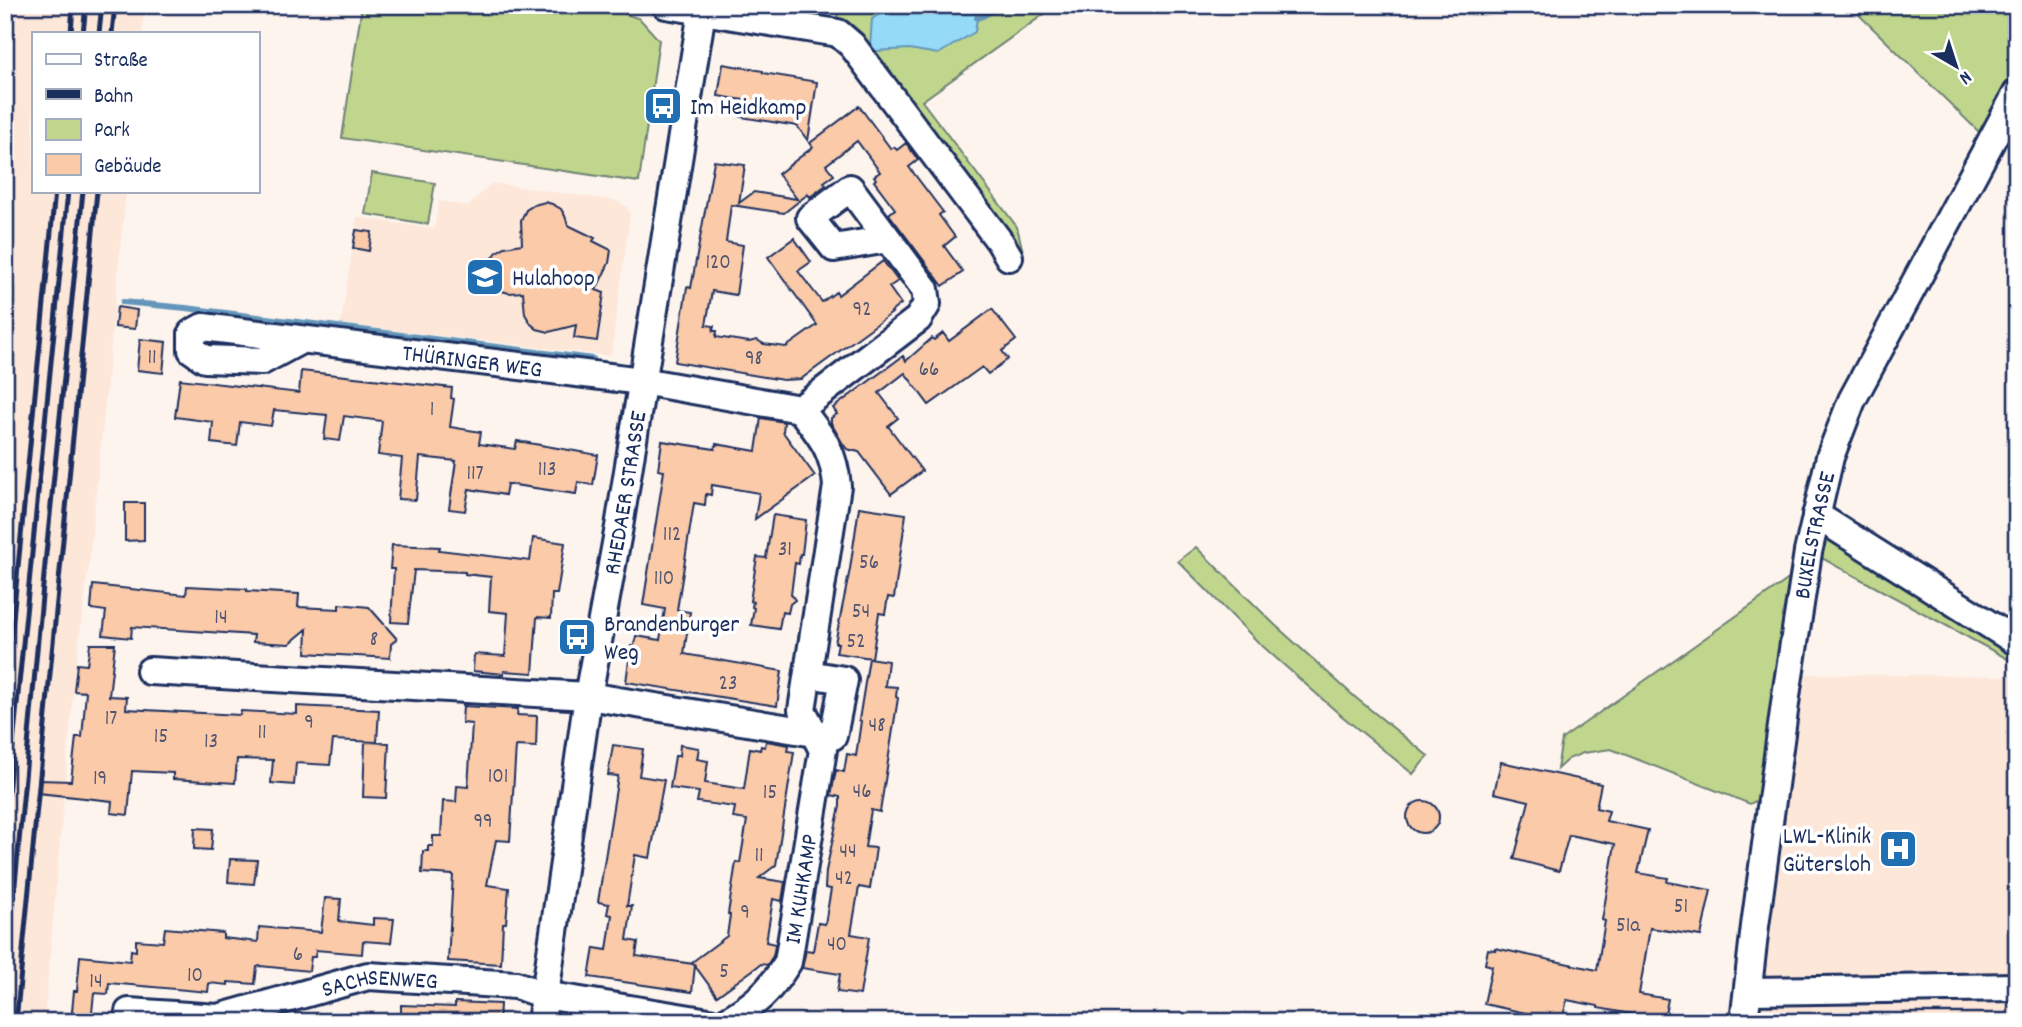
<svg xmlns="http://www.w3.org/2000/svg" width="2022" height="1027" viewBox="0 0 2022 1027" font-family="Dekko,sans-serif">
<style>
.built{fill:#fde7d9}
.green{fill:#c0d68c;stroke:#6e8275;stroke-width:2}
.water{fill:#95daf7;stroke:#6496ba;stroke-width:2}
.lines{fill:none;stroke-linecap:round;stroke-linejoin:round}
.stream{stroke:#6496ba;stroke-width:6}
.building{fill:#facaa9;stroke:#1b2f5e;stroke-width:2}
.minor-casing{stroke:#1b2f5e;stroke-width:32}
.minor{stroke:#fff;stroke-width:26}
.rail{stroke:#1b2f5e;stroke-width:5}
.labels{text-anchor:middle;stroke-width:7;stroke-linejoin:round;paint-order:stroke}
.number-label{font-size:21px;fill:#535671}
.poi-label{font-size:24px;fill:#1b2f5e;stroke:#fff;text-anchor:start}
.street-label{font-size:24px;fill:#1b2f5e;stroke:#fff}
</style>
<rect width="100%" height="100%" fill="#fef4ee"/>
<filter id="ink" filterUnits="userSpaceOnUse"><feTurbulence type="fractalNoise" baseFrequency=".0143" numOctaves="2"/><feDisplacementMap in="SourceGraphic" scale="14" xChannelSelector="R" yChannelSelector="G"/><feConvolveMatrix kernelMatrix="1 2 1 2 8 2 1 2 1" color-interpolation-filters="sRGB"/></filter>
<g filter="url(#ink)">
<!-- built -->
<path class="built" d="M5,5H145L142,33H33V191H126L89,564L75,672L44,1022H5Z
M492,183L618,201L627,207L630,215L611,356L341,324L357,217L434,229L439,201L468,206Z
M1801,674L2017,676V1022H1759Z"/>
<!-- green -->
<path class="green" d="M362,5H601L640,19L659,40L639,182L342,138Z
M839,5H1057L922,101L1017,227L1023,252L1004,237L837,18Z
M1849,5H2017V74L1980,133Z
M372,173L435,183L428,224L365,214Z
M1833,537L2017,649V664L1818,556L1823,541Z
M1196,547L1275,625L1356,698L1428,756L1413,774L1337,712L1258,642L1178,561Z
M1793,576L1761,798L1750,804L1611,749L1583,753L1568,759L1557,769L1562,739Z"/>
<!-- water -->
<path class="water" d="M961,5H972L977,18L975,32L938,54L909,49L876,51L870,47L872,19L889,8L908,12Z"/>
<g class="lines">
<!-- stream -->
<path class="stream" d="M977,18L983,16L1002,5
M123,302L186,308L593,359"/>
</g>
<!-- building -->
<path class="building" d="M723,64L763,71V73L817,82L808,141L797,126L741,117L744,100L718,96Z
M859,106L891,149L894,147L897,150L906,143L918,160L909,167L943,212L939,215L955,237L944,246L963,272L943,286L889,214L895,209L874,181L876,179L874,176L880,172L857,141L826,165L834,175L824,182L826,185L810,197L808,194L784,213L731,205L726,242L743,245L736,295L712,291L706,325L714,326L713,331H717L716,337L749,342L757,340L764,344L786,347L817,325L768,257L794,238L811,262L798,271L822,302L836,292L838,295L883,261L898,281L889,287L901,304L891,312L892,313L801,379L783,380L675,362L687,287L691,288L714,161L745,165L739,203L754,192L797,199L778,174L813,147L810,143Z
M545,202L552,204L561,209L565,216L568,225L595,238L593,241L611,250L609,263L596,290L604,293L597,341L574,338L576,325L549,332L537,329L531,324L525,314L523,292L509,293L502,291L493,284L490,278V262L497,252L505,247L522,244L521,220L526,210L534,205Z
M356,230L372,232L369,251L353,248Z
M117,307L137,310L135,329L115,327Z
M992,309L1016,340L1002,351L1008,359L988,374L982,367L929,405L905,373L879,393L898,418L888,426L922,471L891,494L859,452L847,449L843,444L831,423V418L837,414L833,408L903,356L906,361L932,338L934,340L943,333L949,341Z
M140,339L166,342L163,373L137,370Z
M301,371L452,388L451,398L454,399L450,427L481,432L479,444L515,449L517,441L598,455L593,485L578,482L576,494L507,484L505,495L469,489L465,511L449,509L456,461L420,457L416,500L398,499L402,458L378,455L382,421L344,416L340,441L324,439L327,415L274,410L271,426L240,422L237,446L211,443L213,422L175,417L180,379L299,393Z
M761,418L784,422L783,432L815,476L755,519L759,493L712,485L711,495L706,494L705,505L694,503L677,610L690,612L684,654L782,671L777,706L626,682L631,646H634L636,636L660,640L665,609L643,605L664,471L658,470L662,441L715,449L716,444L756,451Z
M125,503H144V540L125,541Z
M859,507L906,514L894,598L888,597L885,614L879,613L872,658L836,653L838,643H835L850,569Z
M773,515L806,520L802,554H800L799,564L795,563L791,594L795,600L790,604L788,613L782,612L779,629L751,625L754,608L752,607L753,602L750,601L757,557L766,558Z
M533,538L565,543L557,594H552L551,618L537,617L533,673L504,671V674L473,671L474,654L505,656L508,613L489,611L491,577L465,574V572L414,570L408,623L391,622L394,569H390L392,545L440,547L439,550L530,561Z
M93,585L186,595L187,586L247,589V591L299,594L298,607L339,609V604L369,607L397,639L391,644L390,658L306,653L307,629L289,644L253,642L254,635L132,627L131,638L103,635L106,611L91,609Z
M90,644H115L109,696L127,697L126,709L240,715L241,711L297,714V706L379,710L377,742L333,740L330,765L296,763L294,785L271,783L273,760L237,759L235,783L173,779V773L132,771L128,815L111,813L112,801L38,793L39,780L71,781L76,737H82L86,692L74,691L77,664L87,665Z
M869,658L888,661L885,686L897,687L896,697L898,698L880,812L871,810L865,847L876,848L870,889L859,887L851,934L869,937L860,995L837,992L840,974L802,968L806,950L813,951L818,923L825,924L831,889L825,888L826,871L840,806V797L831,795L836,770L844,772L847,754L856,756L861,721L859,720Z
M463,706L518,709L517,715L537,716L536,747L516,746L510,841L496,840L487,885L509,888L506,923H503L501,964L448,961L453,875L422,873L423,851H428V846H433V836H441L443,801L456,802L457,786L468,787L472,724L462,723Z
M766,741L789,745L788,751L794,752L776,865L759,878L785,882L782,901L773,899L766,942L775,944V946L773,956L767,965L761,964L717,996L695,966L692,992L589,977L594,948L607,950L612,915L607,914L609,904L598,902L618,776L608,775L613,745L643,749L639,776L664,780L650,858L635,855L627,906H632L627,940L638,942L636,956L694,964L692,962L727,936L730,915L728,914L736,862L740,863L747,820L733,818L735,807L697,802L699,792L670,788L675,756H679L680,745L699,748L697,759L708,761L705,783L744,789L750,748L760,750L761,746L765,747Z
M365,742L389,743L386,798L363,797Z
M1501,762L1601,784L1596,808L1609,811L1606,821L1648,830L1638,873L1668,878L1667,882L1711,890L1701,936L1650,928L1639,994L1668,999L1664,1020L1598,1008V1006L1567,1000L1562,1021L1484,1004L1492,966L1485,964L1488,949L1495,950V948L1597,970L1605,921L1602,920L1615,844L1569,835L1559,871L1514,859L1529,801L1494,793Z
M1407 817a16 16 0 1 1 32 0a16 16 0 1 1-32 0Z
M195,828L213,829L211,850L194,849Z
M230,859L257,860L254,884L228,882Z
M325,898L341,899L339,921L373,925V918L394,919L391,943L363,941L362,954L316,950L315,957H311L309,971L260,966L257,967L255,984L228,982V985L209,983L208,992L109,983L108,994L94,993L91,1022H71L74,991H77L80,956L130,961L131,950L136,951V940L163,942L165,928L223,933V938L258,942L259,927L321,932Z
M455,1002L500,1004L499,1022H401V1005L455,1007Z"/>
<g class="lines">
<defs>
<g id="minor">
<path d="M666,5L838,33L852,45L1000,242L1009,257"/>
<path id="s1" d="M301,340L262,361L205,359L192,350V333L203,327L642,381L800,409C821,436 834,450 837,486L802,710L823,750L788,962C769,992 756,1004 725,1022"/>
<path d="M800,409L918,319L927,304L925,289L850,188L810,218L834,248L888,239"/>
<path d="M1816,515L2017,642"/>
<path d="M150,671L588,696L833,736L844,680L808,674"/>
<path d="M1748,991L2017,987"/>
<path id="s2" d="M128,1022L129,1012L218,1018L368,976L516,985L544,995L709,1022"/>
<path id="s3" d="M541,1022L588,696L619,527L703,5"/>
<path id="s4" d="M1744,1022L1755,926L1787,689L1808,552L1830,457L1852,400L2017,93"/>
</g>
</defs>
<!-- minor casing -->
<use href="#minor" class="minor-casing"/>
<!-- minor -->
<use href="#minor" class="minor"/>
<!-- rail -->
<path class="rail" d="M71,33L73,5
M83,33L86,5
M99,33L102,5
M112,33L115,5
M5,699L55,191
M5,825L68,191
M5,991L46,554L83,191
M16,1022L97,191"/>
</g>
</g>
<!-- icons -->
<defs>
<symbol id="bus-square" viewBox="-11 -11 22 22"><rect x="-9" y="-9" width="18" height="18" rx="4" fill="#1f6fb2" stroke="#fff"/><path d="M-5-6H5V4H4V6H2V4H-2V6H-4V4H-5ZM-3.5-4V0h7V-4ZM-3.5 1.2v1.5H-2V1.2ZM2 1.2v1.5H3.5V1.2Z" fill="#fff"/></symbol>
<symbol id="school-square" viewBox="-11 -11 22 22"><rect x="-9" y="-9" width="18" height="18" rx="4" fill="#1f6fb2" stroke="#fff"/><path d="M0-5L7-2L0 1L-7-2ZM-4 1L0 2.5L4 1V4Q0 6-4 4Z" fill="#fff"/></symbol>
<symbol id="hospital-square" viewBox="-11 -11 22 22"><rect x="-9" y="-9" width="18" height="18" rx="4" fill="#1f6fb2" stroke="#fff"/><path d="M-5-5h3v3.5h4V-5h3V5h-3V1.5h-4V5h-3Z" fill="#fff"/></symbol>
</defs>
<g fill-rule="evenodd">
<use href="#bus-square" x="641" y="84" width="44" height="44"/>
<use href="#school-square" x="463" y="255" width="44" height="44"/>
<use href="#bus-square" x="555" y="615" width="44" height="44"/>
<use href="#hospital-square" x="1876" y="827" width="44" height="44"/>
</g>
<g class="labels">
<!-- number labels -->
<g class="number-label">
<text x="718" y="268">120</text>
<text x="862" y="315">92</text>
<text x="152" y="363">11</text>
<text x="754" y="364">98</text>
<text x="929" y="375">66</text>
<text x="432" y="415">1</text>
<text x="547" y="475">113</text>
<text x="475" y="479">117</text>
<text x="672" y="540">112</text>
<text x="785" y="555">31</text>
<text x="869" y="568">56</text>
<text x="664" y="584">110</text>
<text x="861" y="617">54</text>
<text x="221" y="623">14</text>
<text x="374" y="645">8</text>
<text x="856" y="647">52</text>
<text x="728" y="689">23</text>
<text x="111" y="724">17</text>
<text x="309" y="728">9</text>
<text x="877" y="731">48</text>
<text x="262" y="738">11</text>
<text x="161" y="742">15</text>
<text x="211" y="747">13</text>
<text x="498" y="782">101</text>
<text x="100" y="784">19</text>
<text x="862" y="797">46</text>
<text x="770" y="798">15</text>
<text x="483" y="827">99</text>
<text x="848" y="857">44</text>
<text x="759" y="861">11</text>
<text x="844" y="884">42</text>
<text x="1681" y="912">51</text>
<text x="745" y="918">9</text>
<text x="1628" y="931">51a</text>
<text x="837" y="950">40</text>
<text x="298" y="960">6</text>
<text x="724" y="977">5</text>
<text x="195" y="981">10</text>
<text x="96" y="987">14</text>
</g>
<!-- poi labels -->
<g class="poi-label">
<text x="690" y="114">Im Heidkamp</text>
<text x="512" y="285">Hulahoop</text>
<text x="604" y="631">Brandenburger<tspan x="604" dy="28">Weg</tspan></text>
<text x="1871" y="843" text-anchor="end">LWL-Klinik<tspan x="1871" dy="28">Gütersloh</tspan></text>
</g>
<!-- street labels -->
<g class="street-label">
<text dy="8" stroke="none"><textPath href="#s1" startOffset="418">THÜRINGER WEG</textPath></text>
<text dy="8" stroke="none"><textPath href="#s3" startOffset="536">RHEDAER STRASSE</textPath></text>
<text dy="8" stroke="none"><textPath href="#s4" startOffset="492">BUXELSTRASSE</textPath></text>
<text transform="translate(800 889) rotate(-81)" y="8">IM KUHKAMP</text>
<text dy="8" stroke="none"><textPath href="#s2" startOffset="266">SACHSENWEG</textPath></text>
</g>
</g>
<!-- margin -->
<rect width="2022" height="1027" fill="none" stroke="#fff" stroke-width="28"/>
<rect x="14" y="14" width="1994" height="999" fill="none" stroke="#1b2f5e" stroke-width="2.5" filter="url(#ink)"/>
<!-- legend -->
<rect x="32" y="32" width="228" height="161" fill="#ffffff" stroke="#a4acbf" stroke-width="2"/>
<rect x="46" y="54" width="35" height="10" fill="#ffffff" stroke="#a4acbf" stroke-width="2"/>
<text x="94" y="66" font-size="21" fill="#1b2f5e">Straße</text>
<rect x="46" y="89" width="35" height="10" fill="#1b2f5e" stroke="#a4acbf" stroke-width="2"/>
<text x="94" y="102" font-size="21" fill="#1b2f5e">Bahn</text>
<rect x="46" y="119" width="35" height="21" fill="#c0d68c" stroke="#a4acbf" stroke-width="2"/>
<text x="94" y="136" font-size="21" fill="#1b2f5e">Park</text>
<rect x="46" y="154" width="35" height="21" fill="#facaa9" stroke="#a4acbf" stroke-width="2"/>
<text x="94" y="172" font-size="21" fill="#1b2f5e">Gebäude</text>
<!-- north arrow -->
<g transform="translate(1956 66) rotate(141)" stroke="#ffffff" stroke-width="5" paint-order="stroke">
<path d="M0-5L12 26L0 18L-12 26Z" fill="#1b2f5e"/>
<text y="-10" font-size="19" font-weight="bold" text-anchor="middle" fill="#1b2f5e">N</text>
</g>
</svg>
